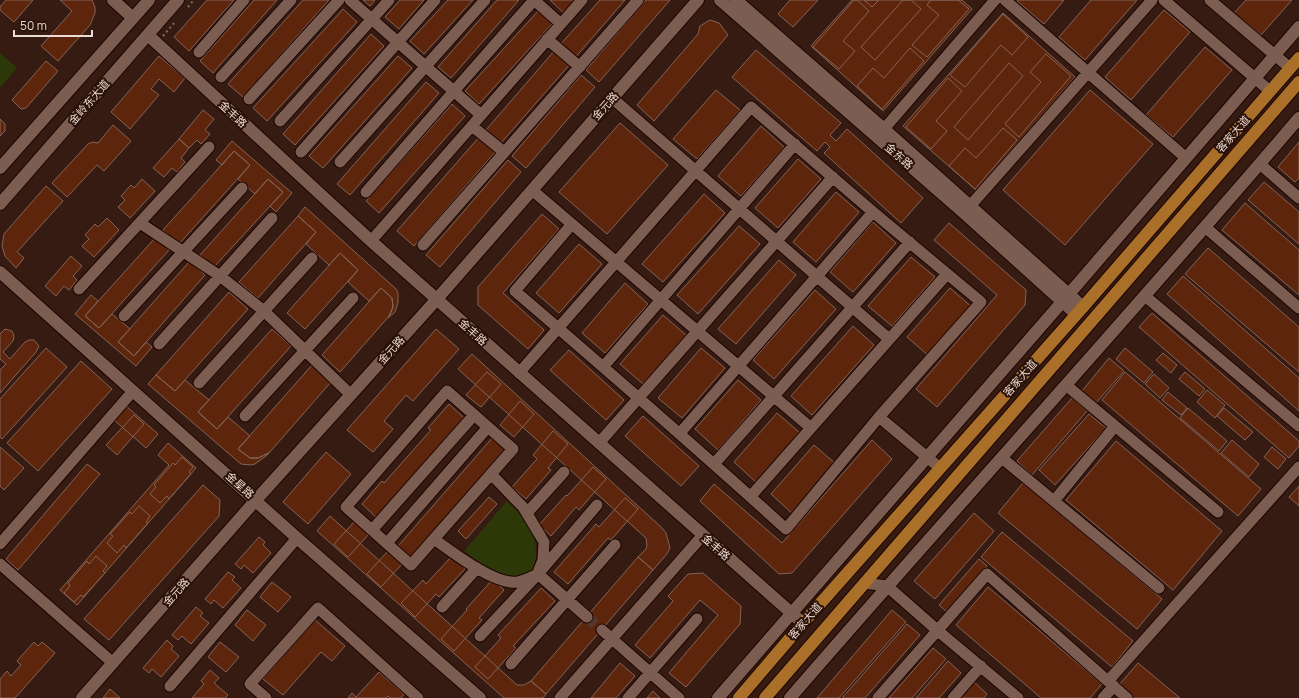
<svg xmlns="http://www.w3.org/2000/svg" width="1299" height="698" viewBox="0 0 1299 698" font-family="Manrope,'Noto Sans SC',sans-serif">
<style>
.green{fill:#2d3808}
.building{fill:#5d250c;stroke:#846458}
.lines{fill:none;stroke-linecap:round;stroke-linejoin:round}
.street-tunnel{stroke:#51382e;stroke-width:11;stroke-dasharray:11 5.5;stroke-linecap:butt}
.street-casing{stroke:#1c0500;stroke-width:13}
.secondary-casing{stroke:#1c0500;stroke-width:14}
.primary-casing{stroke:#1c0500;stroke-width:14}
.path{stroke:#836c63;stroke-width:2;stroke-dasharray:2 3;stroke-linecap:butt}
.street{stroke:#7c5d51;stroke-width:11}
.secondary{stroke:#7c5d51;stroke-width:12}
.primary{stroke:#aa6f29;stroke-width:12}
.labels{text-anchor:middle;stroke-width:4;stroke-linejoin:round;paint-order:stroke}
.street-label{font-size:11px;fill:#eddad3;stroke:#2b1208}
</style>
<rect width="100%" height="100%" fill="#351b11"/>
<!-- green -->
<path class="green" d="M0,53L17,68L0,88Z
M507,501C529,522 541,537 534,569C526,573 519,577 510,578C502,578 472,557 464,551Z"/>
<!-- building -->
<path class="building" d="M6,0H33L14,22L0,10V7Z
M60,0H92L95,7V13L90,25L58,61L41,46L72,11Z
M207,0H234L189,51L174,37Z
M254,0H277L213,73L200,61Z
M303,0H329L243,97L228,84Z
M363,0H375L370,6Z
M400,0H424L399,29L385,17Z
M448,0H473L424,54L410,41Z
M497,0H519L451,78L438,67Z
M550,0H575L564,13Z
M600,0H625L574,59L559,46Z
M646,0H670L599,82L586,70Z
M790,0H818L793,27L778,14Z
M852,0H962L972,9L883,111L811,46Z
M854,0H857L869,11L843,41L855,51L839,69L813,47Z
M864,0H879L872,7Z
M903,0H911L921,9L875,60L861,47Z
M931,0H958L969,9L927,57L912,45L939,15L927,5Z
M1018,0H1064L1044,24L1017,1Z
M1091,0H1137L1085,60L1059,37Z
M1246,0H1292L1261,35L1234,13Z
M343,9L357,22L267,121L253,108Z
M539,10L553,23L479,104L465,91Z
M1164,10L1190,32L1131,100L1105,77Z
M1003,13L1075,77L976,190L903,126Z
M1003,14L1028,37L1012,55L1001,45L965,87L950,75Z
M710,20L719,23L728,35L654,121L637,105L698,34L700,26Z
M371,34L384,46L295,145L283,134Z
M1205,47L1232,70L1173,137L1146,115Z
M910,48L924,61L882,109L857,86L873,68L884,78Z
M555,50L571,63L501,143L486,130Z
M756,50L841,123L830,135L836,141L847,129L923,198L901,223L824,153L830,147L825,142L817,151L732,77Z
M1046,54L1071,76L1019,137L1005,124L1041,82L1030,72Z
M159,56L185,78L174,92L159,79L151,89L159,95L130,129L111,112Z
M398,56L412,68L323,168L309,156Z
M46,61L58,71L26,108L21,109L12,100Z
M1009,63L1023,76L968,140L954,127Z
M581,75L595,87L526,168L512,156Z
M948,78L962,91L936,121L947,131L931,149L906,127Z
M426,82L439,93L350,195L337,184Z
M716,90L740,110L697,159L673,139Z
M1090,90L1153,144L1065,245L1003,190Z
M452,104L465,116L379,213L366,201Z
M203,110L214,119L205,130L210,134L201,144L197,140L189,148L179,139Z
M0,119L5,124V131L0,136Z
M620,123L668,165L607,234L559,192Z
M113,125L131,141L104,171L97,165L67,197L52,183L88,144L93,142L98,143Z
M761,126L784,147L741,196L718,176Z
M1003,128L1017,140L975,189L949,166L965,148L976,158Z
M480,136L496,151L414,246L397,231Z
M179,139L189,148L181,158L185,162L177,172L172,168L164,177L153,168Z
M232,141L292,193L276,212L270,206L283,192L268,179L255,194L238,179L250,165L234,151L222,165L216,160Z
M1299,142V178L1295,182L1278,167Z
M234,151L250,165L179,244L163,230Z
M798,159L821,179L778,228L755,208Z
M508,160L521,172L440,267L426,255Z
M142,179L155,191L130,218L118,207L125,200L121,196L131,185L134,188Z
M268,179L283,192L214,267L200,255Z
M1264,182L1299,212V244L1248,200Z
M46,186L63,201L17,252L24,258L16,268L5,256L2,246L4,234Z
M836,192L859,212L816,262L793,242Z
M704,194L725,213L663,282L642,264Z
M1245,203L1299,250V295L1222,230Z
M305,207L396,289L398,293V303L395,312L388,318L393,307L392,298L381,288L369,301L348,282L358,270L340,253L329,265L306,244L316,232L298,216Z
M542,214L559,229L503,293L544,330L528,349L478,305V287Z
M298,216L316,232L258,298L239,282Z
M107,218L119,230L94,257L82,246L89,239L85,235L95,224L98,227Z
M873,222L896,243L853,292L830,272Z
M949,223L1026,290L1025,305L937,407L916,389L997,295L934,240Z
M739,226L760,244L698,314L677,295Z
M155,238L169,250L99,328L85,316Z
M579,244L602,264L559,313L536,293Z
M1208,248L1299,327V372L1185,274Z
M340,253L358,270L305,329L287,313Z
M71,256L82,266L73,276L77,280L69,290L64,286L56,296L45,286Z
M911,257L935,277L892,326L868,306Z
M779,260L796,275L736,344L718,329Z
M190,261L205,275L134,356L118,342Z
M1183,276L1299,378V411L1167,294Z
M625,283L648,304L605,353L582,333Z
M381,288L392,298L393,307L390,315L340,372L322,355Z
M950,288L973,308L930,357L907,337Z
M815,290L836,309L774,379L753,360Z
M229,292L248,309L175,391L156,375Z
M91,295L98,301L85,316L99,328L112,314L130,329L118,342L134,356L146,342L152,347L136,366L75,314Z
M1152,313L1299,441V446L1289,458L1139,327Z
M663,315L686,335L643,384L620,364Z
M853,326L874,345L812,415L791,396Z
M5,329L12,331L14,336L13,341L3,352L10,359L25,342L29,340H34L39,346L36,352L0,393V370L6,364L0,359V334Z
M272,329L291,346L217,429L198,412Z
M436,329L459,349L413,401L406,395L384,421L393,429L373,452L347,430Z
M46,348L67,367L2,439L0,437V399Z
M701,348L725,368L682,418L658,398Z
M1125,348L1153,372L1144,383L1116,359Z
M569,350L624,400L606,420L550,370Z
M1163,353L1177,365L1171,373L1156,360Z
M472,354L661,527L666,533L670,548L666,555L653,570L638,557L646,549L647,545L646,538L458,369Z
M1109,358L1124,371L1096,403L1082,391Z
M81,361L112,389L38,471L7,443Z
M312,365L331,382L269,453L258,458H250L238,449Z
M487,372L501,384L481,407L466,395Z
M1125,372L1261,489L1238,516L1102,400Z
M1185,372L1205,389L1199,396L1179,379Z
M1154,374L1169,388L1160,398L1145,384Z
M156,375L175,391L185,380L209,400L198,412L217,429L228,417L250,436L238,449L250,458H258L269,453L266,456L255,464L250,465L241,464L148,384Z
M738,380L761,400L718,450L695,429Z
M1207,390L1225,405L1215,418L1197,402Z
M1168,392L1187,408L1181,415L1162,400Z
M1072,398L1087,411L1032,475L1017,461Z
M520,401L534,414L514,437L500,425Z
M449,404L464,418L443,441L445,443L377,518L362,504L382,481L384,483L431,430L428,428Z
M126,406L158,434L146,448L114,420Z
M1188,408L1227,441L1219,451L1180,418Z
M1224,408L1253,432L1245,440L1217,416Z
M777,413L800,433L757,483L734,462Z
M1089,414L1106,428L1055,485L1039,470Z
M134,415L144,424L117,455L106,445Z
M643,416L699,466L681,486L625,436Z
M553,431L568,444L548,468L551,470L526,499L512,487L537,459L533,455Z
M493,437L506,449L412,558L398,546Z
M872,440L892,459L792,573L779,574L700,501L714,484L782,543Z
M1232,440L1259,464L1249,477L1221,453Z
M1116,441L1222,531L1173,590L1066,500Z
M168,443L196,468L77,605L60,590L169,465L158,455Z
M814,445L837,465L794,515L771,494Z
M0,447L24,468L4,490L0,486Z
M1272,447L1286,459L1278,469L1264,457Z
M326,452L351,474L308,524L283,502Z
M182,457L193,467L189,472L191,474L169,499L167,496L160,503L150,494L156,487L154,485L173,463L175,465Z
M87,464L100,474L18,570L6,559Z
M593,467L606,479L579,510L576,507L551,536L539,525L566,495L567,496Z
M1023,483L1162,599L1137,629L998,513Z
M203,485L220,500L219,516L109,640L84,619Z
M1299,486V506L1289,497Z
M489,497L497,504L466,539L458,531Z
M625,498L638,509L611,540L608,538L568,584L554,572L596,524L599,527Z
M139,506L150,516L146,522L148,523L126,548L124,545L117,553L107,543L113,536L110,534L130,512L132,514Z
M974,513L994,531L935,599L914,581Z
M330,516L517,685H524L531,681L546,694L543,698H504L317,531Z
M355,521L369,534L348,557L334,544Z
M1002,532L1133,641L1112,667L981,557Z
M259,537L265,542L263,545L271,553L253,573L244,565L241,569L235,564Z
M388,551L402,564L381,587L367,574Z
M96,556L107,566L103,571L105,573L83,597L81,595L74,602L64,593L70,586L68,583L87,561L89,564Z
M452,556L465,569L439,597L436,594L415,617L401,603L423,580L426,584Z
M638,557L653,570L546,694L531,681Z
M979,559L987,566L947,612L939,605Z
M228,572L235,577L232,580L241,588L223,608L214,600L211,604L205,599Z
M703,573L741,606L740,624L686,687L669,673L718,615L700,600L650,658L635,645L673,601L668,596L688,574Z
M493,579L504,590L479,618L482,620L454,651L441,639L467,610L466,609Z
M272,582L291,597L278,612L260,597Z
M988,587L1102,684L1090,698H1041L956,625Z
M541,588L555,601L513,646L516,648L488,679L475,667L501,638L498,635Z
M196,607L203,613L200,616L209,623L191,644L182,636L178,640L172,635Z
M247,610L266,625L253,641L235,625Z
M892,610L906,622L839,698H817Z
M315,620L345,646L332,661L321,652L283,695L263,679Z
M907,624L920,635L865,698H842Z
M167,640L173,646L171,649L179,656L161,677L152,669L149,673L143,668Z
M34,642L38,646L42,642L55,653L15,698H0V679L7,671L11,676L21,665L17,661Z
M220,642L239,657L226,672L208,657Z
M933,648L946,659L912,698H889Z
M948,661L961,673L939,698H916Z
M620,663L635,676L616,698H591Z
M1138,663L1180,698H1134L1119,685Z
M210,670L219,678L214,683L228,695L225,698H192L204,684L201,681Z
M379,672L404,694L401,698H390L388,696L386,698H348L352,693L356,697Z
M974,682L987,694L984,698H960Z
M110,689L120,698H103Z
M653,691L660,698H647Z"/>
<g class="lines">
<!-- street-tunnel -->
<path class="street-tunnel" d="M587,617L602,630"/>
<defs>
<path id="street" d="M350,0L481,115L472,126L504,152
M534,0L561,24
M1005,0L1186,158
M1164,0L1270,91
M1210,0L1290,68
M547,39L580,67
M199,52L244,0
M221,77L291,0
M612,98L889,339
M249,99L339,0
M280,121L389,0
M884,129L995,0
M301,152L435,0
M340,162L485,0
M1260,164L1299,198
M532,190L811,428
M366,192L454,91L534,0
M970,206L1152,0
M140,223L220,276L264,311L351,395
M1205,227L1299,308
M371,241L582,0
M423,245L638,0
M79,289L209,147
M1145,296L1299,426
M124,316L242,188
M159,344L272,218
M603,367L795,144
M519,373C597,284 674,196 751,107L873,212L981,302L879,417L786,529C697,448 607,370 515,291L572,224
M199,383L312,258
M1066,385L1218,512
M447,391L513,449L411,565L346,507Z
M245,416L353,298
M879,417L940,468
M680,433L873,212
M599,443L833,177
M1002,458L1159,588
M714,464L910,242
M491,474L523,507L544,542L543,560L539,570
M751,496L947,274
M1054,501L1115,426
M527,513L564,472
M372,530L474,415
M434,539C452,552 496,586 518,582C524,581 531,577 538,574L587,617
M387,543L488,427
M0,544L133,391
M0,564L113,663
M864,583L887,586L937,630L1018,698
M442,607L477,568
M602,630L679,698
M480,636L538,574L597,505
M511,664L615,545
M1108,681L1299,467
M170,686L297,538
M266,698L250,684L318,608L418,698
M560,698L703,535
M628,698L697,619
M878,698L987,574L1127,698
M953,698L981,666
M1103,698L1114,686"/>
<path id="secondary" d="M113,0L133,18
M720,0L964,213L1076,314
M736,0L884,129L1083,307
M148,35L371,241L797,618
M0,168L149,0
M0,204L178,0
M0,272L297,538L480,698
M82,698L256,500L437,299L698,0
M718,698L1069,294L1299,27
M790,698C958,504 1132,314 1299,118"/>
<path id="primary" d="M739,698L803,623L1083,307L1299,58
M765,698L1299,82"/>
</defs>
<!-- street casing -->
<use href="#street" class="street-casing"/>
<!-- secondary casing -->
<use href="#secondary" class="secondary-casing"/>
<!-- primary casing -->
<use href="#primary" class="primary-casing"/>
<!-- path -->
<path class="path" d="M188,7L194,0
M163,36L176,21"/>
<!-- street -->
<use href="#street" class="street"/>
<!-- secondary -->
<use href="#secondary" class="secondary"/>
<!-- primary -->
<use href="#primary" class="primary"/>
</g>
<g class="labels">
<!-- street labels -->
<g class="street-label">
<text transform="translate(89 102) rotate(-49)" y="4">金岭东大道</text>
<text transform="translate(605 106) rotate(-49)" y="4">金元路</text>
<text transform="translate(233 114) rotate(43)" y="4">金丰路</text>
<text transform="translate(1233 134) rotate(-49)" y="4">客家大道</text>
<text transform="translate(899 156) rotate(41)" y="4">金东路</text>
<text transform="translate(473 332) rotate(42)" y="4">金丰路</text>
<text transform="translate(391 350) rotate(-48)" y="4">金元路</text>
<text transform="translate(1020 378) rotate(-49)" y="4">客家大道</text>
<text transform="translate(240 485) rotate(42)" y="4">金星路</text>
<text transform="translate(716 547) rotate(41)" y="4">金丰路</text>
<text transform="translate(176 592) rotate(-49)" y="4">金元路</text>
<text transform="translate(805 621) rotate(-49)" y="4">客家大道</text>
</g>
</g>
<!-- scale -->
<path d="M14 30v6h78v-6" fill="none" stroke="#eddad3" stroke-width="2"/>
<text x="20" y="30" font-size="12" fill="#eddad3" stroke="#2b1208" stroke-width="3" paint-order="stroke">50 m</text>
</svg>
